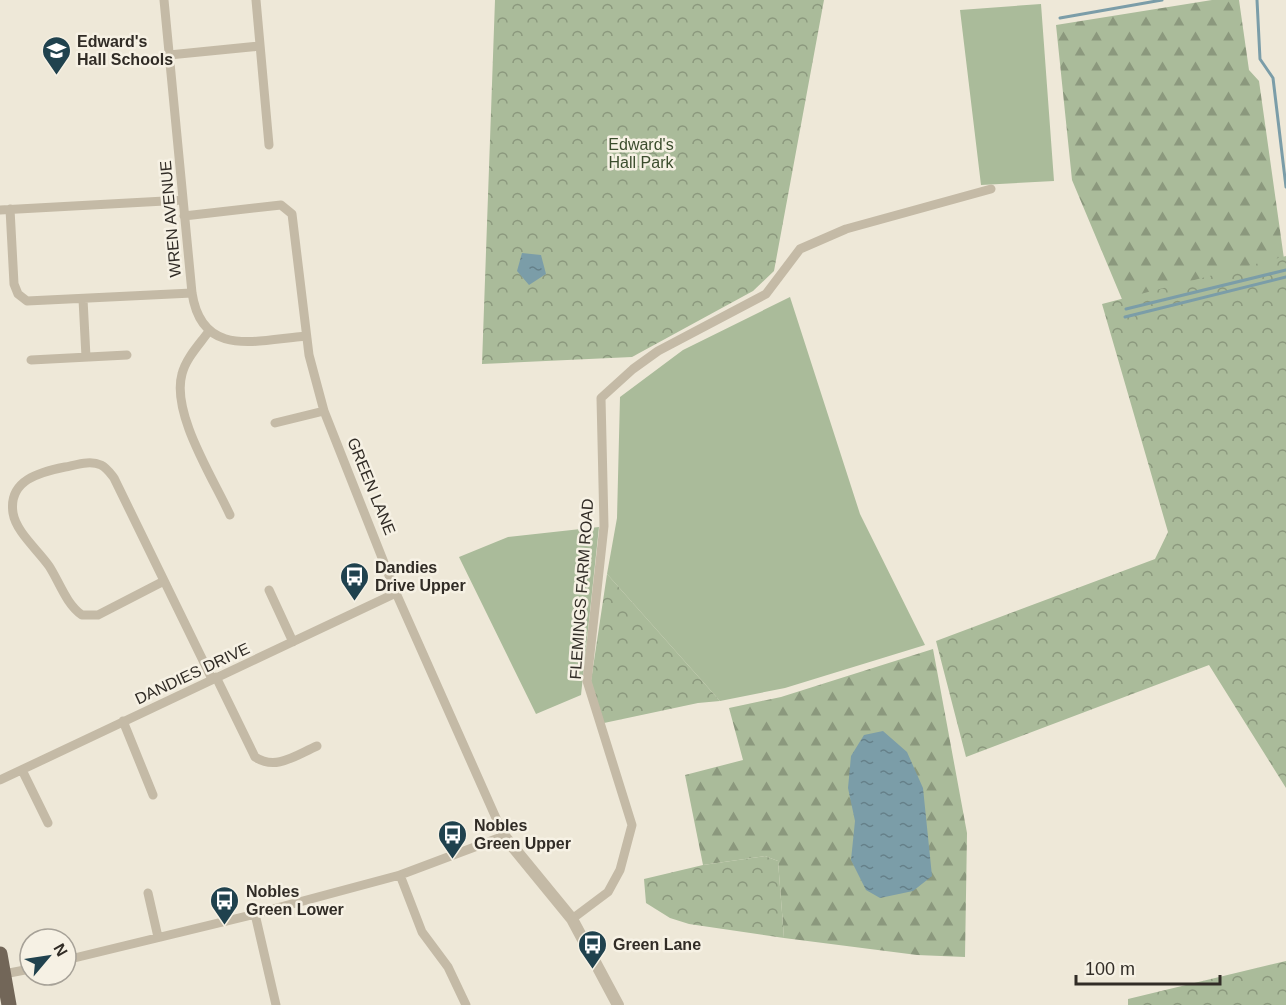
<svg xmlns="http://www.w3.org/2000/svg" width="1286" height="1005" viewBox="0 0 1286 1005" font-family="Arial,sans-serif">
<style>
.grass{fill:#aabb9a}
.forest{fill:url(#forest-firs)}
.park{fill:url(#park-crowns)}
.water{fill:url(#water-ripples)}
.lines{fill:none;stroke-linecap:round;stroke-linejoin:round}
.stream{stroke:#7b9da8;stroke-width:3}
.minor{stroke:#c4baa6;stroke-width:9}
.tertiary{stroke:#c4baa6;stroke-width:12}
.primary{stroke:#726658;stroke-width:15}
.labels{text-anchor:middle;stroke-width:5;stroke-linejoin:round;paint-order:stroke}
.poi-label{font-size:16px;font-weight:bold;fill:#312c26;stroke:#f6f1e4;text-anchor:start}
.park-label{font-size:16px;fill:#3b4d2d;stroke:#f6f1e4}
.street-label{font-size:16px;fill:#312c26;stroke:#f6f1e4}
</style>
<defs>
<pattern id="forest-firs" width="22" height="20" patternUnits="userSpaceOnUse" patternTransform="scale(1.5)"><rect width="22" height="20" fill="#aabb9a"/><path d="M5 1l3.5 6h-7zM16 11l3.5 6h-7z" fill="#8b987d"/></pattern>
<pattern id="park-crowns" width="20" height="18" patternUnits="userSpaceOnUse" patternTransform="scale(1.5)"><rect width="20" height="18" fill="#aabb9a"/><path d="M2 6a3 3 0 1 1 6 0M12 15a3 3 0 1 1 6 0" fill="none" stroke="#8b987d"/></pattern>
<pattern id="water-ripples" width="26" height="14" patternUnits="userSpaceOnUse" patternTransform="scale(1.5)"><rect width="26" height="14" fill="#7b9da8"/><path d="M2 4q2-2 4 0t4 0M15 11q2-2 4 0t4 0" fill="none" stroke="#658089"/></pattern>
</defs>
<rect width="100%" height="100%" fill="#eee8d8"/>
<!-- grass -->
<path class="grass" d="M1041,4L1054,181L981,185L960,10Z
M790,297L860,514L925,645L785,688L720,701L607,574L617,518L620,397L683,350Z
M599,527L581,695L536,714L459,557L508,537Z"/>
<!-- forest -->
<path class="forest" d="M1212,0H1239L1249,70L1259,81L1285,266L1124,304L1072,180L1056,25Z
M933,649L967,833L965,957L917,955L784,938L778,861L765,856L703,865L685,775L743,760L729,708L781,697Z"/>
<!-- park -->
<path class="park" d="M495,0H824L774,271L753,291L632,357L482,364Z
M1286,256V788L1209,665L966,757L936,641L1155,559L1168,532L1102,304Z
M607,574L720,701L698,703L604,723L591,681Z
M765,856L778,861L784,938L689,924L670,918L646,903L644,879L703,865Z
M1286,961V1005H1128V999Z"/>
<!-- water -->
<path class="water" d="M522,253L541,255L546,274L529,285L517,271Z
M883,731L907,752L923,788L932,876L913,891L880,898L866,890L851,860L855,821L848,788L851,756L864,735Z"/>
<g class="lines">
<!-- stream -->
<path class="stream" d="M1257,0L1260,59L1273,78L1286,187
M1060,18L1162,0
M1126,309L1286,270
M1125,317L1286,277"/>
<!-- minor -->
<path class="minor" d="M164,0L192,293C202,359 257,340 306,336
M256,0L269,145
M169,55L260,46
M10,209L14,284L18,294L27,301L192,293
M0,210L183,200
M83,299L86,357
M209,331C199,345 186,358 182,374C171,413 213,478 230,515
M31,360L127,355
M275,423L324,411
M164,581L98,615H82C66,604 59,581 49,566C38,550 16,532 13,513C8,480 40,472 65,467C76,465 90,460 101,465C107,468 110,473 114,478L212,679
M269,590L293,642
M216,677L255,757C276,771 296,755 317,746
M123,721L153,795
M22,770L48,823
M0,780L396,593
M400,875L422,932L448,967L466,1005
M148,893L158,937
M255,914L276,1005
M572,919L608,892L620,870L632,825L587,681L604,526L601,398L633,369L658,351L766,294L800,249L846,229L991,189
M66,960L255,914L400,875L504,836L396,593L324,411L309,355L292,214L281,205L184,216
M4,974L30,969"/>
<!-- tertiary -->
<path class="tertiary" d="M504,836L572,919L618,1005"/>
<!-- primary -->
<path class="primary" d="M0,954L9,1005"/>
</g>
<!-- icons -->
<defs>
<symbol id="school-pin" viewBox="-11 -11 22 30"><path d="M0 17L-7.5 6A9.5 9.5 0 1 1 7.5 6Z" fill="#20424e" stroke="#f6f1e4"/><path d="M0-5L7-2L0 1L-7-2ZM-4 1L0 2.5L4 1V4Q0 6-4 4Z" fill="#fff"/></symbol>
<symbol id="bus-pin" viewBox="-11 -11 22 30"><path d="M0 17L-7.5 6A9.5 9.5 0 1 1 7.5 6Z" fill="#20424e" stroke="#f6f1e4"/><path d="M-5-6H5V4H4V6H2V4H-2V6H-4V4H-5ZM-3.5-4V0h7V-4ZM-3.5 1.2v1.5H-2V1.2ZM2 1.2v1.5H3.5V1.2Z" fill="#fff"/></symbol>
</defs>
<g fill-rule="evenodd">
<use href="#school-pin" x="40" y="34" width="33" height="45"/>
<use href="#bus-pin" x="338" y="560" width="33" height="45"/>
<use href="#bus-pin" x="436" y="818" width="33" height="45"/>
<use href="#bus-pin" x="208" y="884" width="33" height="45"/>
<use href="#bus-pin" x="576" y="928" width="33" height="45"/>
</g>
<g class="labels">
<!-- poi labels -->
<g class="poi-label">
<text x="77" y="47">Edward's<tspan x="77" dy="18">Hall Schools</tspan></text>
<text x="375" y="573">Dandies<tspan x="375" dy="18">Drive Upper</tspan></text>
<text x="474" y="831">Nobles<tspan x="474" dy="18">Green Upper</tspan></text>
<text x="246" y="897">Nobles<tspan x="246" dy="18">Green Lower</tspan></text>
<text x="613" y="950">Green Lane</text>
</g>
<!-- park labels -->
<g class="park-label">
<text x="641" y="150">Edward's<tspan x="641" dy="18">Hall Park</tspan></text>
</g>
<!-- street labels -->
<g class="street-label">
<text transform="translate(170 219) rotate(-95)" y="6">WREN AVENUE</text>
<text transform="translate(372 486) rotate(68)" y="6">GREEN LANE</text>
<text transform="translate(581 589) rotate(-86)" y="6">FLEMINGS FARM ROAD</text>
<text transform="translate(192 673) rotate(-25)" y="6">DANDIES DRIVE</text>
</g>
</g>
<!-- north arrow -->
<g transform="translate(48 957) rotate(61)"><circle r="28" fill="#f6f1e4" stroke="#a7a298" stroke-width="1.5"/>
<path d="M0-4.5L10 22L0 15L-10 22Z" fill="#20424e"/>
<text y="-9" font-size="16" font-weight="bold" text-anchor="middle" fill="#312c26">N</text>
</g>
<!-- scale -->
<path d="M1076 975v9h144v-9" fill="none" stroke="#312c26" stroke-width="3"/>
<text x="1085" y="975" font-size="18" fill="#312c26" stroke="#f6f1e4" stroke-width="4.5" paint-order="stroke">100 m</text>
</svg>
